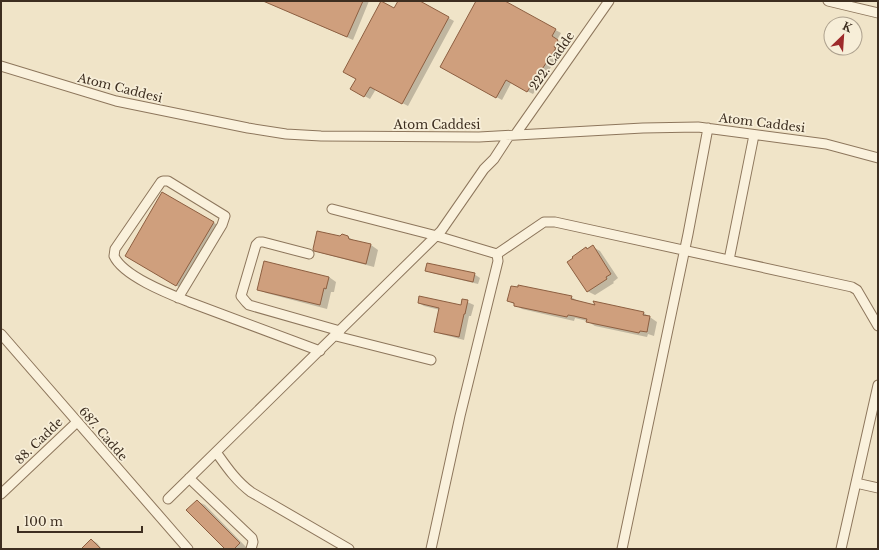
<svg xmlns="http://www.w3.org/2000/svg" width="879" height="550" viewBox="0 0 879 550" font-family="'Libre Baskerville',serif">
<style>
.shadow{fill:#0003}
.building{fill:#cf9f7d;stroke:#8d5f41}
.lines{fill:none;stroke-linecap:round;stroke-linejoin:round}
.minor-casing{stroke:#8d765c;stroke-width:11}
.minor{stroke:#faf1dc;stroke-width:9}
.labels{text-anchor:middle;stroke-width:3.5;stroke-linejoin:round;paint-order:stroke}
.street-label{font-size:12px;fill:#3d2e20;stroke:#f7eed8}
</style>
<rect width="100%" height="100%" fill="#f0e4c8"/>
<!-- shadow -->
<path class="shadow" d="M264,1H369L353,40Z
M399,1H418L454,21L408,106L376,89L370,99L357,92Z
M477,1H503L561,33L557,40L563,44L559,51L561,52L533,94L511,83L502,100L441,67Z
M163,193L221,227L184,290L126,256Z
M348,237L355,241L371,245L378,250L374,267L321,253L314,249L340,238Z
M593,247L600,251L618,278L613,282L614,283L595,295L587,291L586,249L588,250Z
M426,270L474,274L480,278L478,284L432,273Z
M329,277L336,282L334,292H331L327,309L266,293L258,289Z
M571,297L580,302L597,306L595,302L644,313L657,322L654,336L648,334L647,337L595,326L587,321L575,318L574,321L522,309L509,301Z
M463,300L474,305L471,316H469L464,340L441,334L435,331L440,310L424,306L419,303L462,306Z
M197,501L205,505L247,548L246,549H226Z
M92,540L97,543L102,549H82Z"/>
<!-- building -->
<path class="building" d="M263,1H363L347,37Z
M381,1L394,8L398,1H420L449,17L402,104L370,87L364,97L350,89L356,79L343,72Z
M476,1H505L556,29L552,36L558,40L554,47L556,48L527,92L506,80L496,98L440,67Z
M162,192L214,222L176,286L125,256Z
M317,231L340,236L342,234L348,236L349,239L371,244L366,264L314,251L313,249Z
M593,245L611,274L606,277L607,279L587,292L567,262L573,258L572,257L586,247L587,249Z
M264,261L329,277L326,289L324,288L320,305L257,290Z
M427,263L475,273L473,282L425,271Z
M518,285L572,296L571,299L595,305L593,301L644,312L643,315L650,316L647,332L640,331L639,333L586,322L587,319L574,316L568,315L567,317L514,306V303L507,301L511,286L518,287Z
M419,296L461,305L462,299L468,300L465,314H464L459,337L434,332L439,308L418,303Z
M197,500L240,543L234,549H225L186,510Z
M91,539L101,549H81Z"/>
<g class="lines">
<defs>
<path id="minor" d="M828,1L878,13
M1,66L116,101L248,128L286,134L321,136L479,137L643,128L698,127L826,144L878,158
M515,135L609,1
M332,209L437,236L497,254L498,261L460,416L431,549
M309,254L263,242H259L256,245L241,296L246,302L249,305L340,331
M497,254L544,222H555L852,287L857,290L878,326
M729,260L754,135
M178,298L222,225L225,216L168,181H163L161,182L115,249L114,256C123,276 169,294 189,302L320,351
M1,334L188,549
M336,336L431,360
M216,452C226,466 236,481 251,492L349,549
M189,478L252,538L253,542L251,549
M856,483L878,488
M1,494L77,422
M168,499L441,231L484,169L494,159L509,136
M622,549L688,234L708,128
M841,549L878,385"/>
</defs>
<!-- minor casing -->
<use href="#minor" class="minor-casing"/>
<!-- minor -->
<use href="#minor" class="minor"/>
</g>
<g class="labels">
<!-- street labels -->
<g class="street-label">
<text transform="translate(552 61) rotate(-55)" y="4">222. Cadde</text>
<text transform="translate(120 88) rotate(14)" y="4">Atom Caddesi</text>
<text transform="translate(762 123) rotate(7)" y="4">Atom Caddesi</text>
<text x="437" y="129">Atom Caddesi</text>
<text transform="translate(103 434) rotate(49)" y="4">687. Cadde</text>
<text transform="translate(39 441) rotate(-44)" y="4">88. Cadde</text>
</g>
</g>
<!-- border -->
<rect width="879" height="550" fill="none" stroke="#3d2e20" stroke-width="4"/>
<!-- north arrow -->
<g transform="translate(843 36) rotate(25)"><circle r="19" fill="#f7eed8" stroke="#ada18e"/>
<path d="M0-3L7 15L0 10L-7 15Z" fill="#9e2a2b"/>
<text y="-6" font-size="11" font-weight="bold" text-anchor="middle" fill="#3d2e20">K</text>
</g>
<!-- scale -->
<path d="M18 526v6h124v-6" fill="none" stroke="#3d2e20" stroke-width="2"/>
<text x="24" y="526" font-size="12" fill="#3d2e20" stroke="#f7eed8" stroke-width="3" paint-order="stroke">100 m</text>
</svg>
